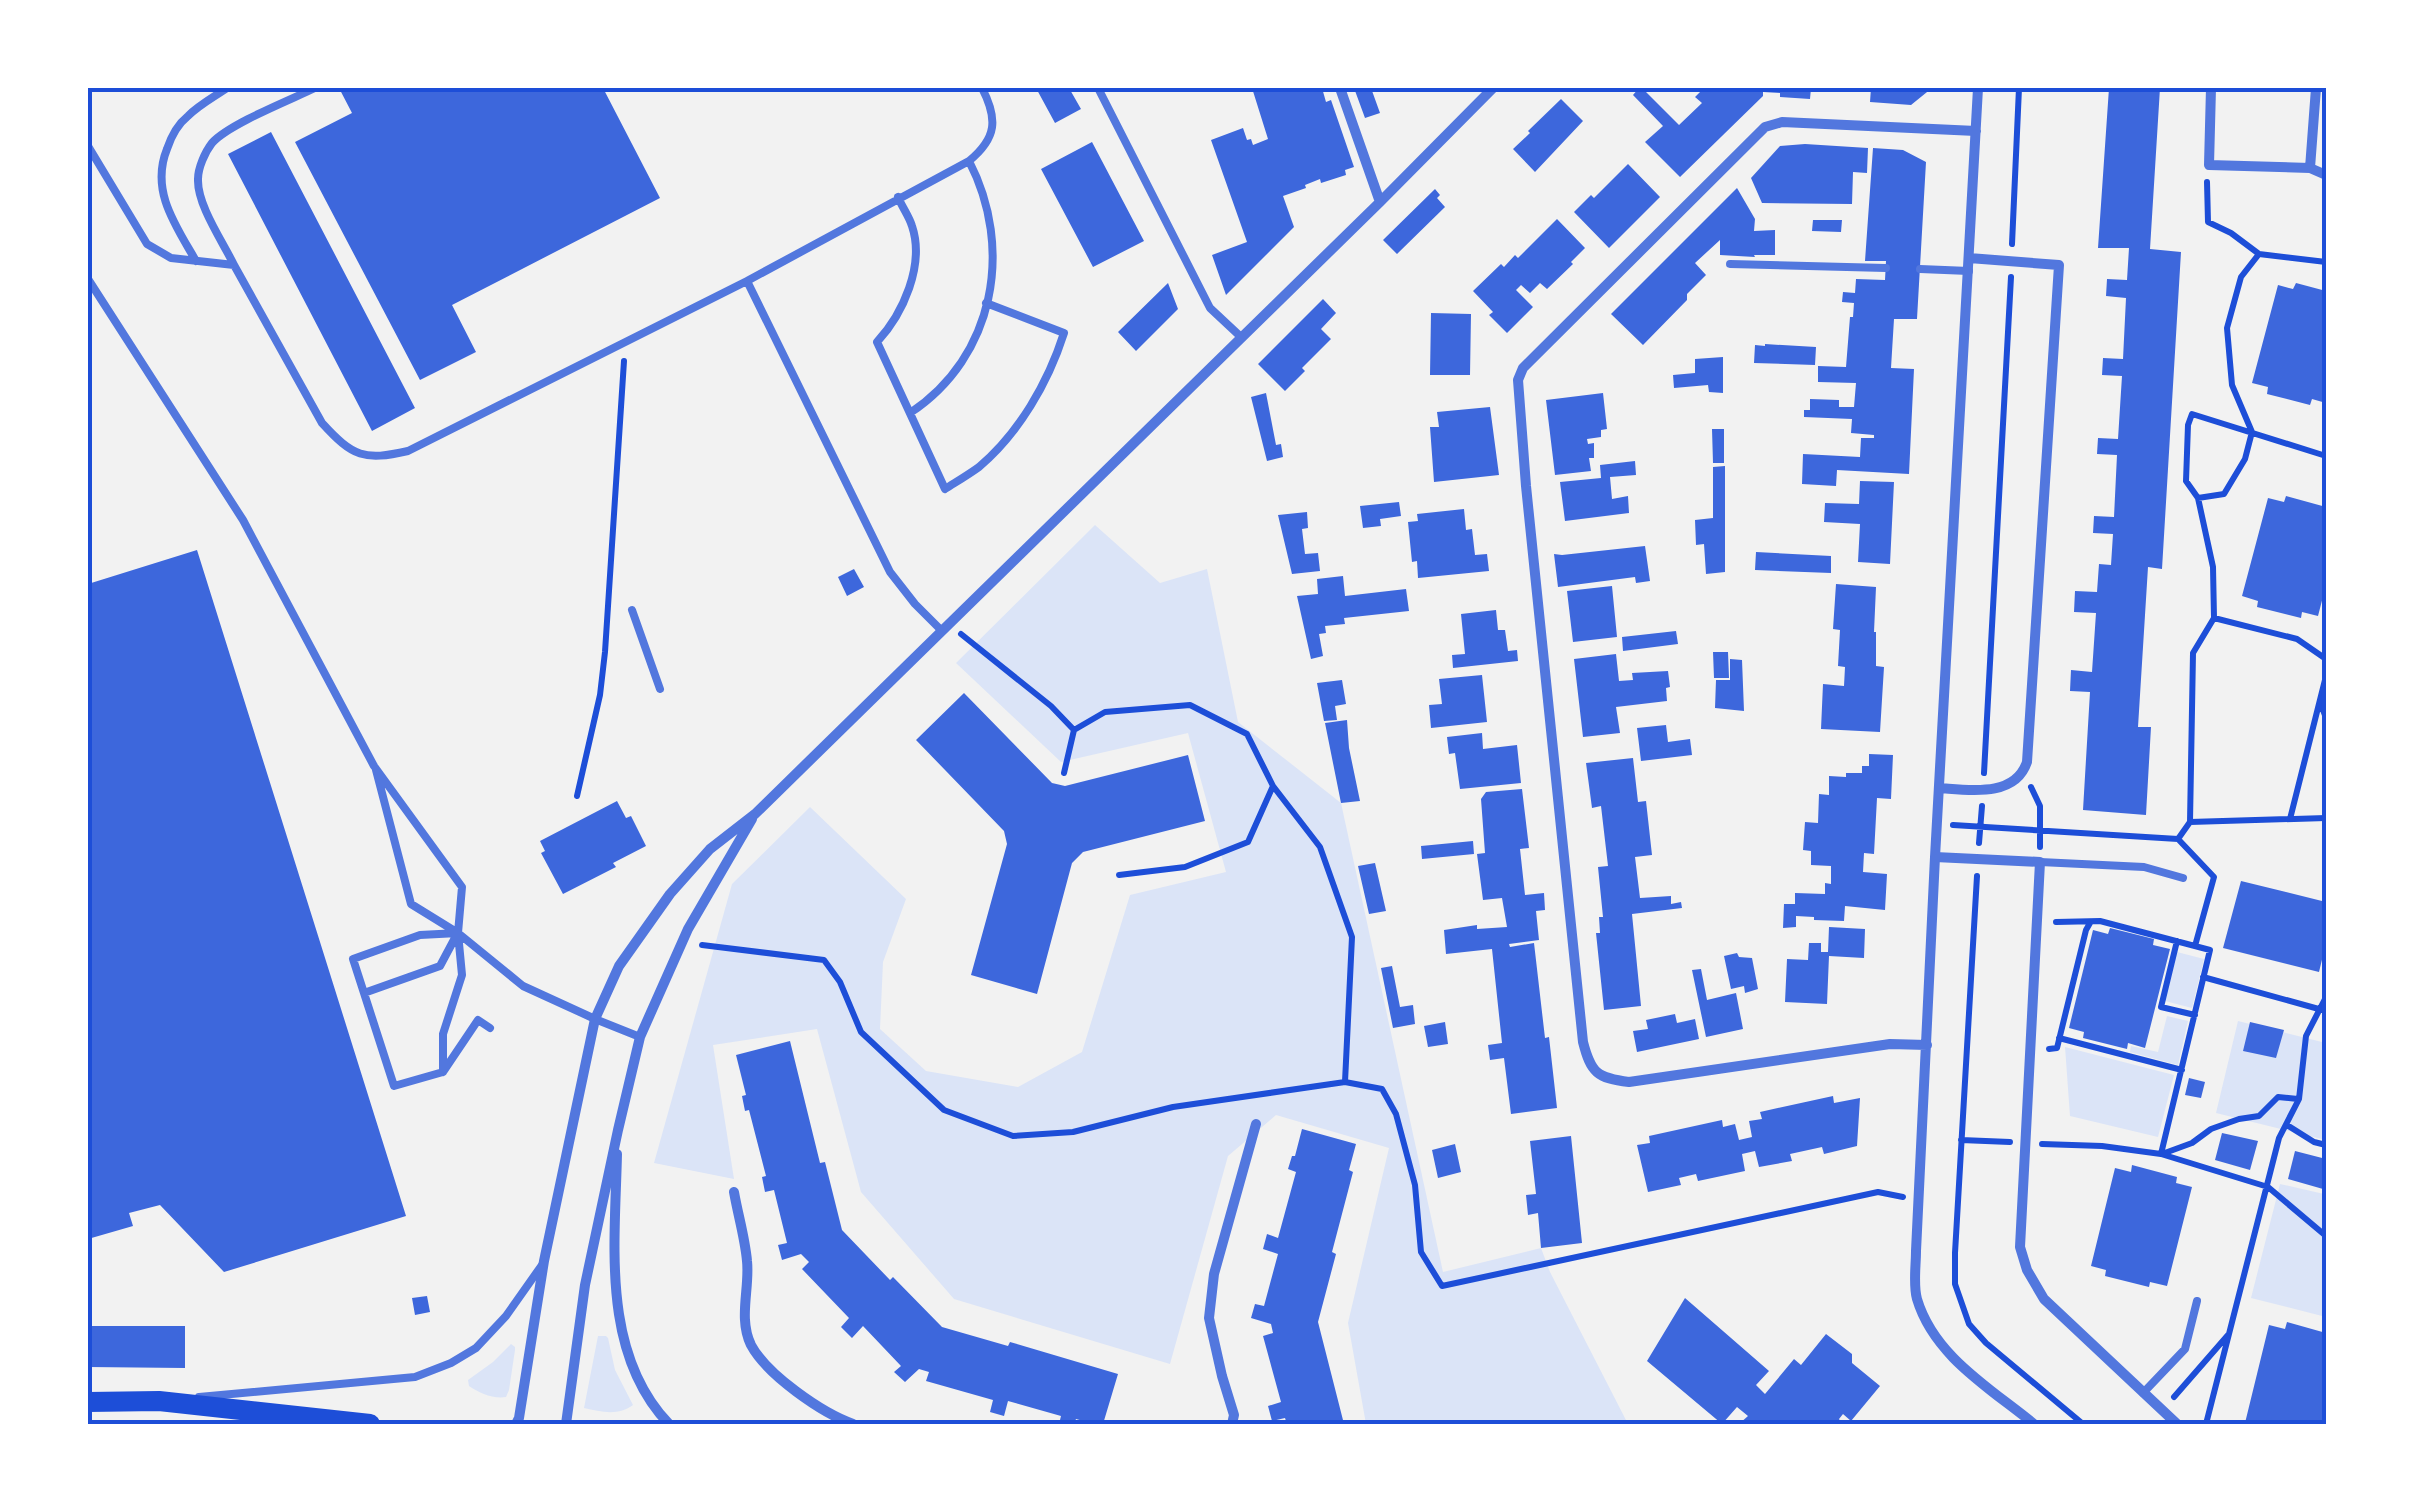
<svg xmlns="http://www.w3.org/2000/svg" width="2414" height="1512" viewBox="0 0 2414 1512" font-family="'Fira Sans Condensed',sans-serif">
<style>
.green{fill:#dbe4f7}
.building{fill:#3d67dc}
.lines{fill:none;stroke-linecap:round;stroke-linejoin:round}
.path{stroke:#1d4ed8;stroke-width:6}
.service{stroke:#5277de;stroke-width:8}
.minor{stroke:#5277de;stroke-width:10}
.secondary{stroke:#1d4ed8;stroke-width:20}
.neatline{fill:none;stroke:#1d4ed8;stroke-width:4}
</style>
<rect width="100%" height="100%" fill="#f2f2f2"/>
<!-- green -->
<path class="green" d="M1095,525L1160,583L1207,569L1238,722L1341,803L1443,1272L1541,1248L1550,1272L1628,1424H1366L1348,1323L1389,1148L1276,1115L1228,1156L1170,1364L954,1299L861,1192L817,1029L713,1045L734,1179L654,1163L732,884L810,807L906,899L883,962L880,1029L926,1071L1018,1087L1082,1052L1130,895L1226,872L1188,733L1061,762L956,663Z
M2177,952L2204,959L2192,1008L2165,1001Z
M2167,1016L2188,1021L2178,1065L2130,1052L2131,1046L2158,1052Z
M2238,1021L2326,1043V1140L2216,1113Z
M2065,1047L2174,1075L2158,1137L2070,1116Z
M2280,1184L2324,1194L2326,1186V1317L2251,1298Z
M598,1336H606L608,1338L615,1370L633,1405C619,1416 601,1412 584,1408Z
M511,1344L515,1347V1350L509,1390L506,1397C493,1399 479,1393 469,1386L468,1380L493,1362Z"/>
<!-- building -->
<path class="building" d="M339,88H603L660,198L452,305L476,352L420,380L295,142L352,113Z
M1036,88H1069L1081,109L1055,123Z
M1252,88H1322L1326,102L1331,100L1354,167L1345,170L1346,175L1321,183L1320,179L1305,185L1306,188L1283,196L1294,227L1226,295L1212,255L1247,242L1211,140L1243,128L1247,140L1251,139L1253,145L1268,139Z
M1354,88H1371L1380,113L1365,118Z
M1639,88H1642L1679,125L1702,103L1695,97L1704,88H1811L1810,99L1780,97V93L1763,92V96L1680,177L1645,142L1663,126L1633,95Z
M1871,88H1932L1911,105L1870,102Z
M2109,88H2160L2150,249L2181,252L2162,569L2148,567L2138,727H2151L2146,815L2083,810L2090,692L2070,691L2071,670L2092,672L2096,613L2074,612L2075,591L2097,592L2099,564L2111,565L2113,534L2093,533L2094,516L2114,517L2117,455L2097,454L2098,438L2118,439L2122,376L2102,375L2103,358L2123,359L2126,298L2106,296L2107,279L2127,280L2129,248H2098Z
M1561,99L1583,121L1535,172L1513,149L1530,133L1528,131Z
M271,132L415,408L372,431L228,154Z
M1092,142L1144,241L1093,267L1041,169Z
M1805,144L1868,148L1867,173L1853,172L1852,204L1762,203L1751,178L1780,146Z
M1873,148L1903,150L1926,162L1917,319H1894L1891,368L1914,369L1909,474L1837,470L1836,486L1802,484L1803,454L1860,457L1861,438H1874V435L1851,433L1852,419L1804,417V410H1810V399L1839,400V407H1854L1856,383L1818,382V366L1846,367L1850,317H1853L1854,303L1842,302L1843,292L1855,293L1856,279L1885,280L1886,261H1865Z
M1628,164L1660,197L1609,248L1574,212L1591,195L1594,198Z
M1737,188L1755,219L1754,231L1775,230V255H1754L1755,257L1720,255V240L1695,263L1706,275L1687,294V300L1643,345L1611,314Z
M1435,189L1440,195L1437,198L1445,207L1397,254L1383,240Z
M1557,219L1585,248L1571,262L1573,264L1547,289L1540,283L1530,293L1521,285L1516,290L1533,307L1507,333L1489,315L1493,312L1473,291L1501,264L1504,267L1515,255L1518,258Z
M1813,220H1842L1841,232L1812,231Z
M1168,283L1178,309L1136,351L1118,332Z
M2296,283L2326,291V403L2312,399L2310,405L2267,394L2268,387L2252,383L2278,285L2293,289Z
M1323,299L1336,313L1321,329L1331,339L1302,368L1305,371L1285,391L1258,364Z
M1431,313L1471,314L1470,375H1430Z
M1765,344L1816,347L1815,365L1754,363L1755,345L1765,346Z
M1723,357V393L1709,392L1708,385L1674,388L1673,375L1695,373V359Z
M1266,393L1276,445L1281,444L1283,457L1267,461L1251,397Z
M1603,393L1607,429L1601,430V437L1587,439L1588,444L1594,443V458H1589L1591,471L1555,475L1546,400Z
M1490,407L1499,475L1434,482L1430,427H1439L1437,412Z
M1712,429H1724V463H1713Z
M1635,461L1636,475L1610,477L1612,499L1628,496L1629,513L1565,521L1560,482L1601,478L1600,465Z
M1725,466V572L1706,574L1704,544L1696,545L1695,520L1713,518V467Z
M1860,481L1894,482L1890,564L1858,562L1860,524L1824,522L1825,503L1859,504Z
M2286,496L2326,507V585L2318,616L2302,612L2301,618L2257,607L2258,601L2242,596L2268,498L2284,502Z
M1399,502L1401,516L1380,519L1381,526L1363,528L1360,506Z
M1464,509L1466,530L1472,529L1475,555L1487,554L1489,571L1418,578L1417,561L1412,562L1408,522L1418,521L1417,514Z
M1307,512L1308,528L1302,529L1305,554L1318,553L1320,571L1292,574L1278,515Z
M1645,546L1650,581L1636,583L1635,577L1558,587L1554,554L1562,555Z
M197,550L406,1216L224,1272L160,1205L129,1213L133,1226L88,1239V584Z
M1756,552L1831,556V573L1755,570Z
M854,569L864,587L847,596L838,577Z
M1343,576L1345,596L1406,589L1409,611L1344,618L1345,624L1325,626L1326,633L1319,634L1323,656L1311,659L1297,596L1318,594L1317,579Z
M1836,584L1876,587L1874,632H1876V666L1884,667L1880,732L1821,729L1823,684L1844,686L1845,667L1838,666L1840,630L1833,629Z
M1612,586L1617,637L1573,642L1567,591Z
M1496,610L1498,630H1505L1508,651L1517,650L1518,661L1453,668L1452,655L1465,654L1461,614Z
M1676,631L1678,644L1623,651L1622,637Z
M1713,652H1728L1729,678H1714Z
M1616,654L1619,681L1633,680L1632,673L1668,671L1670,687L1666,688L1667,701L1616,707L1620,733L1583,737L1574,659Z
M1730,659L1742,660L1744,711L1715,708L1716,680H1730Z
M1482,675L1487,722L1431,728L1429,705L1442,704L1439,679Z
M1342,680L1346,704L1335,706L1337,720L1324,721L1317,683Z
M964,693L1052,783L1065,786L1188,755L1205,821L1083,852L1072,863L1037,994L971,975L1007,844L1004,831L916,740Z
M1347,720L1349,748L1360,801L1341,803L1325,723Z
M1666,725L1668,742L1690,739L1692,755L1641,761L1637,728Z
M1482,733L1483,749L1517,745L1521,783L1460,789L1455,753L1449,754L1447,737Z
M1869,754L1893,755L1891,799L1877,798L1874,854L1864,853L1863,872L1887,874L1885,910L1845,906L1844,921L1814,920V917L1796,916V927L1783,928L1784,904H1795V893L1825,894V883L1831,884V866L1811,865V851L1803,850L1805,822L1818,823L1819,794L1829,795V776L1846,777V773H1862V766H1869Z
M1633,758L1638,802L1646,801L1652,855L1635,857L1640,898L1671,896V904L1681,902L1682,908L1632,914L1641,1006L1604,1010L1596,933H1600L1599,917H1603L1598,867L1608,866L1601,806L1592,808L1586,763Z
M1522,789L1529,848L1520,849L1525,895L1544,893L1545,910L1536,911L1539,940L1509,944L1510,947L1534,943L1545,1038L1549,1037L1557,1108L1511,1114L1504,1058L1490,1060L1488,1045L1502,1043L1492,949L1446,954L1444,930L1477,925V929L1507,927L1502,898L1483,900L1477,854L1485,853L1481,799L1486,792Z
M617,801L626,818L631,816L646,846L613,863L616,867L563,894L541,853L545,851L540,841Z
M1473,841L1474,854L1422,859L1421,846Z
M1375,863L1386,911L1369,914L1358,866Z
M2241,881L2326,902V943L2319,972L2223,948Z
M1829,927L1865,929L1864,958L1829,956L1827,1004L1785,1002L1787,959L1808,960L1809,943H1821V952H1828Z
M2110,928L2154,939L2153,945L2170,949L2145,1048L2128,1043L2127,1049L2083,1038L2084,1032L2069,1028L2093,930L2108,934Z
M1737,953L1739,957L1752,958L1758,989L1745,993L1744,986L1731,989L1724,956Z
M1392,966L1400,1007L1413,1005L1415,1024L1393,1028L1381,968Z
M1701,969L1707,1000L1736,993L1743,1029L1706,1037L1692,970Z
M1675,1014L1677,1023L1695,1019L1699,1039L1637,1052L1633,1031L1648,1029L1646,1020Z
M1445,1022L1448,1044L1428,1047L1424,1026Z
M2250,1022L2284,1030L2276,1058L2243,1051Z
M790,1041L820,1163L825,1162L842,1230L890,1280L893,1277L942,1327L1008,1346L1010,1342L1118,1374L1103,1424H1094L1076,1419L1074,1424H1059L1061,1416L1008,1401L1004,1416L990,1412L993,1400L926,1381L929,1372L919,1369L905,1382L894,1372L901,1366L863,1326L852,1338L841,1327L849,1318L802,1269L809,1262L801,1254L782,1260L778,1245L787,1243L774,1190L765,1192L762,1177L766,1176L749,1110L745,1111L742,1096L746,1095L736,1055Z
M2189,1078L2205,1082L2201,1098L2185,1095Z
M1833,1096L1834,1103L1860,1098L1857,1146L1824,1154L1822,1147L1790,1154L1792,1161L1759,1167L1755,1151L1742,1154L1745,1171L1698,1181L1696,1174L1679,1178L1681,1185L1648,1192L1637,1145L1650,1143L1649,1136L1722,1120L1723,1127L1735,1124L1739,1140L1752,1137L1749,1121L1762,1119L1760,1112Z
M1302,1129L1356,1144L1349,1170L1353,1172L1332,1252L1336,1254L1318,1322L1344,1424H1287L1285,1418L1272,1421L1268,1406L1281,1402L1263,1336L1273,1333L1271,1324L1251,1318L1255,1304L1264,1306L1278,1254L1263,1249L1267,1234L1278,1238L1296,1172L1288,1169L1292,1156H1295Z
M2222,1133L2258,1141L2250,1170L2215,1160Z
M1571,1136L1582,1243L1541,1248L1538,1213L1528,1215L1526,1195L1536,1194L1530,1141Z
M1455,1144L1461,1172L1438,1178L1432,1150Z
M2295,1151L2326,1159V1175L2323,1189L2288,1179Z
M2132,1165L2177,1177L2176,1183L2192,1187L2167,1286L2150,1282L2149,1287L2105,1276L2106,1270L2091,1266L2115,1168L2131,1172Z
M427,1296L430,1312L415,1315L412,1298Z
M1685,1298L1769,1371L1756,1385L1765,1394L1794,1359L1801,1365L1826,1334L1852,1354V1363L1880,1386L1851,1421L1843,1414L1839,1419L1842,1424H1739L1748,1416L1737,1407L1722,1424L1647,1361Z
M2287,1322L2326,1333L2325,1424H2252L2245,1423L2269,1325L2285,1329Z
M88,1326H185V1368L88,1367Z"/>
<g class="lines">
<!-- path -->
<path class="path" d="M2207,182L2208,222L2231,233L2259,254L2326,262
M2012,244L2019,88
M2198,498L2224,494L2245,459L2252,432L2232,385L2227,328L2241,277L2259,254
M2214,618L2297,639L2326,659
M961,634L1051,706L1074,730
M2320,702L2326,718
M1064,773L1074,730L1105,712L1190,705L1247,734L1273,786
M1984,773L2011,277
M2031,787L2040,806V847
M577,796L600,695L605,652L624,361
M2290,819L2326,676
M2190,822L2326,818
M1953,825L2178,839L2214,877L2195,946
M2178,839L2190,822L2193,653L2214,618L2213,567L2198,498L2186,481L2188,425L2192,414L2326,456
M1979,843L1982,806
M1119,875L1185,867L1248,842L1273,786L1320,847L1352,937L1345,1082
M1977,876L1955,1253V1284L1969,1324L1986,1343L2083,1424
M2056,922L2100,921L2210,950L2161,1154
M2177,941L2161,1007L2195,1015
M702,945L824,960L840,982L861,1032L944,1110L1013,1136L1073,1132L1173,1107L1345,1082L1382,1089L1396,1114L1415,1185L1421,1252L1442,1286L1878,1192L1903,1197
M2203,977L2326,1011
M2059,1038L2182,1070
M2049,1049L2057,1048L2086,930L2090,923
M2287,1125L2314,1142L2326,1145
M1961,1140L2010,1142
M2042,1144L2102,1146L2161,1154L2268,1187L2326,1236
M2162,1154L2192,1143L2211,1129L2239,1119L2259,1116L2278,1097L2298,1099
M2174,1397L2228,1335
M2206,1424L2279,1138L2299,1099L2306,1036L2326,997"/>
<!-- service -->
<path class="service" d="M1098,88L1210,308L1241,337
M88,146L147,244L171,258L234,265L322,423C353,457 364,461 408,451L747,281L969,161C997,138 998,119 982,88
M898,197C902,207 909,216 912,226C925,265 903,314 877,342L945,489C956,482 968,475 979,467C1019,433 1048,383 1064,333L986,303
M196,261C176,226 150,191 167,149C171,137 178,124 188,116C199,105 214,97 227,88
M1730,264L1886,268
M234,265C223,242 197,205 198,179C198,168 205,152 212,143C229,124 290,100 315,88
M1920,269L1969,271
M88,279L243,520L374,766L462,887L458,933L462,975L443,1034V1072L394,1086L353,959L420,935L458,933
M747,281L890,572L915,604L941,630
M910,413C995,357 1014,248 969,161
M632,610L660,689
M376,770L411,904L458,933L523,986L595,1019L640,1037
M2040,862L2144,867L2183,878
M364,993L440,966L456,936
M443,1072L478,1020L490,1028
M2143,1393L2185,1349L2197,1301
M199,1397L415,1377L451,1363L476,1348L506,1316L542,1265"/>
<!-- minor -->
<path class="minor" d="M1340,88L1380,202
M1978,88L1935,857L1916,1251C1916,1266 1913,1285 1917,1299C1934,1356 1990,1388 2034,1424
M2211,88L2209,165L2310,168L2316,88
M2310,168L2326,175
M1939,788C1969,790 2015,798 2027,762L2059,265L1969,258
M1935,857L2040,862L2020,1247L2027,1270L2044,1299L2177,1424
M1927,1045L1890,1044L1629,1082C1597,1078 1591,1073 1583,1042L1526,486L1518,380L1523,368L1765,127L1782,122L1976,131
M617,1154C615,1245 601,1353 669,1424
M734,1192C738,1215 745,1238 747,1261C750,1288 738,1318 751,1345C767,1375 822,1413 853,1424
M516,1424L519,1418L544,1261L595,1019L619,966L670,894L710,849L755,814L1380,202L1493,88
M566,1424L585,1285L618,1130L640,1037L688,929L752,819
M1232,1424L1234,1415L1222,1376L1209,1318L1214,1274L1256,1124"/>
<!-- secondary -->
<path class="secondary" d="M88,1402L159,1401L370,1424"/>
</g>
<!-- border -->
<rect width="2414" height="1512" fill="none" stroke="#ffffff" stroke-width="180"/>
<rect x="90" y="90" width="2234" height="1332" class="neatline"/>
</svg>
